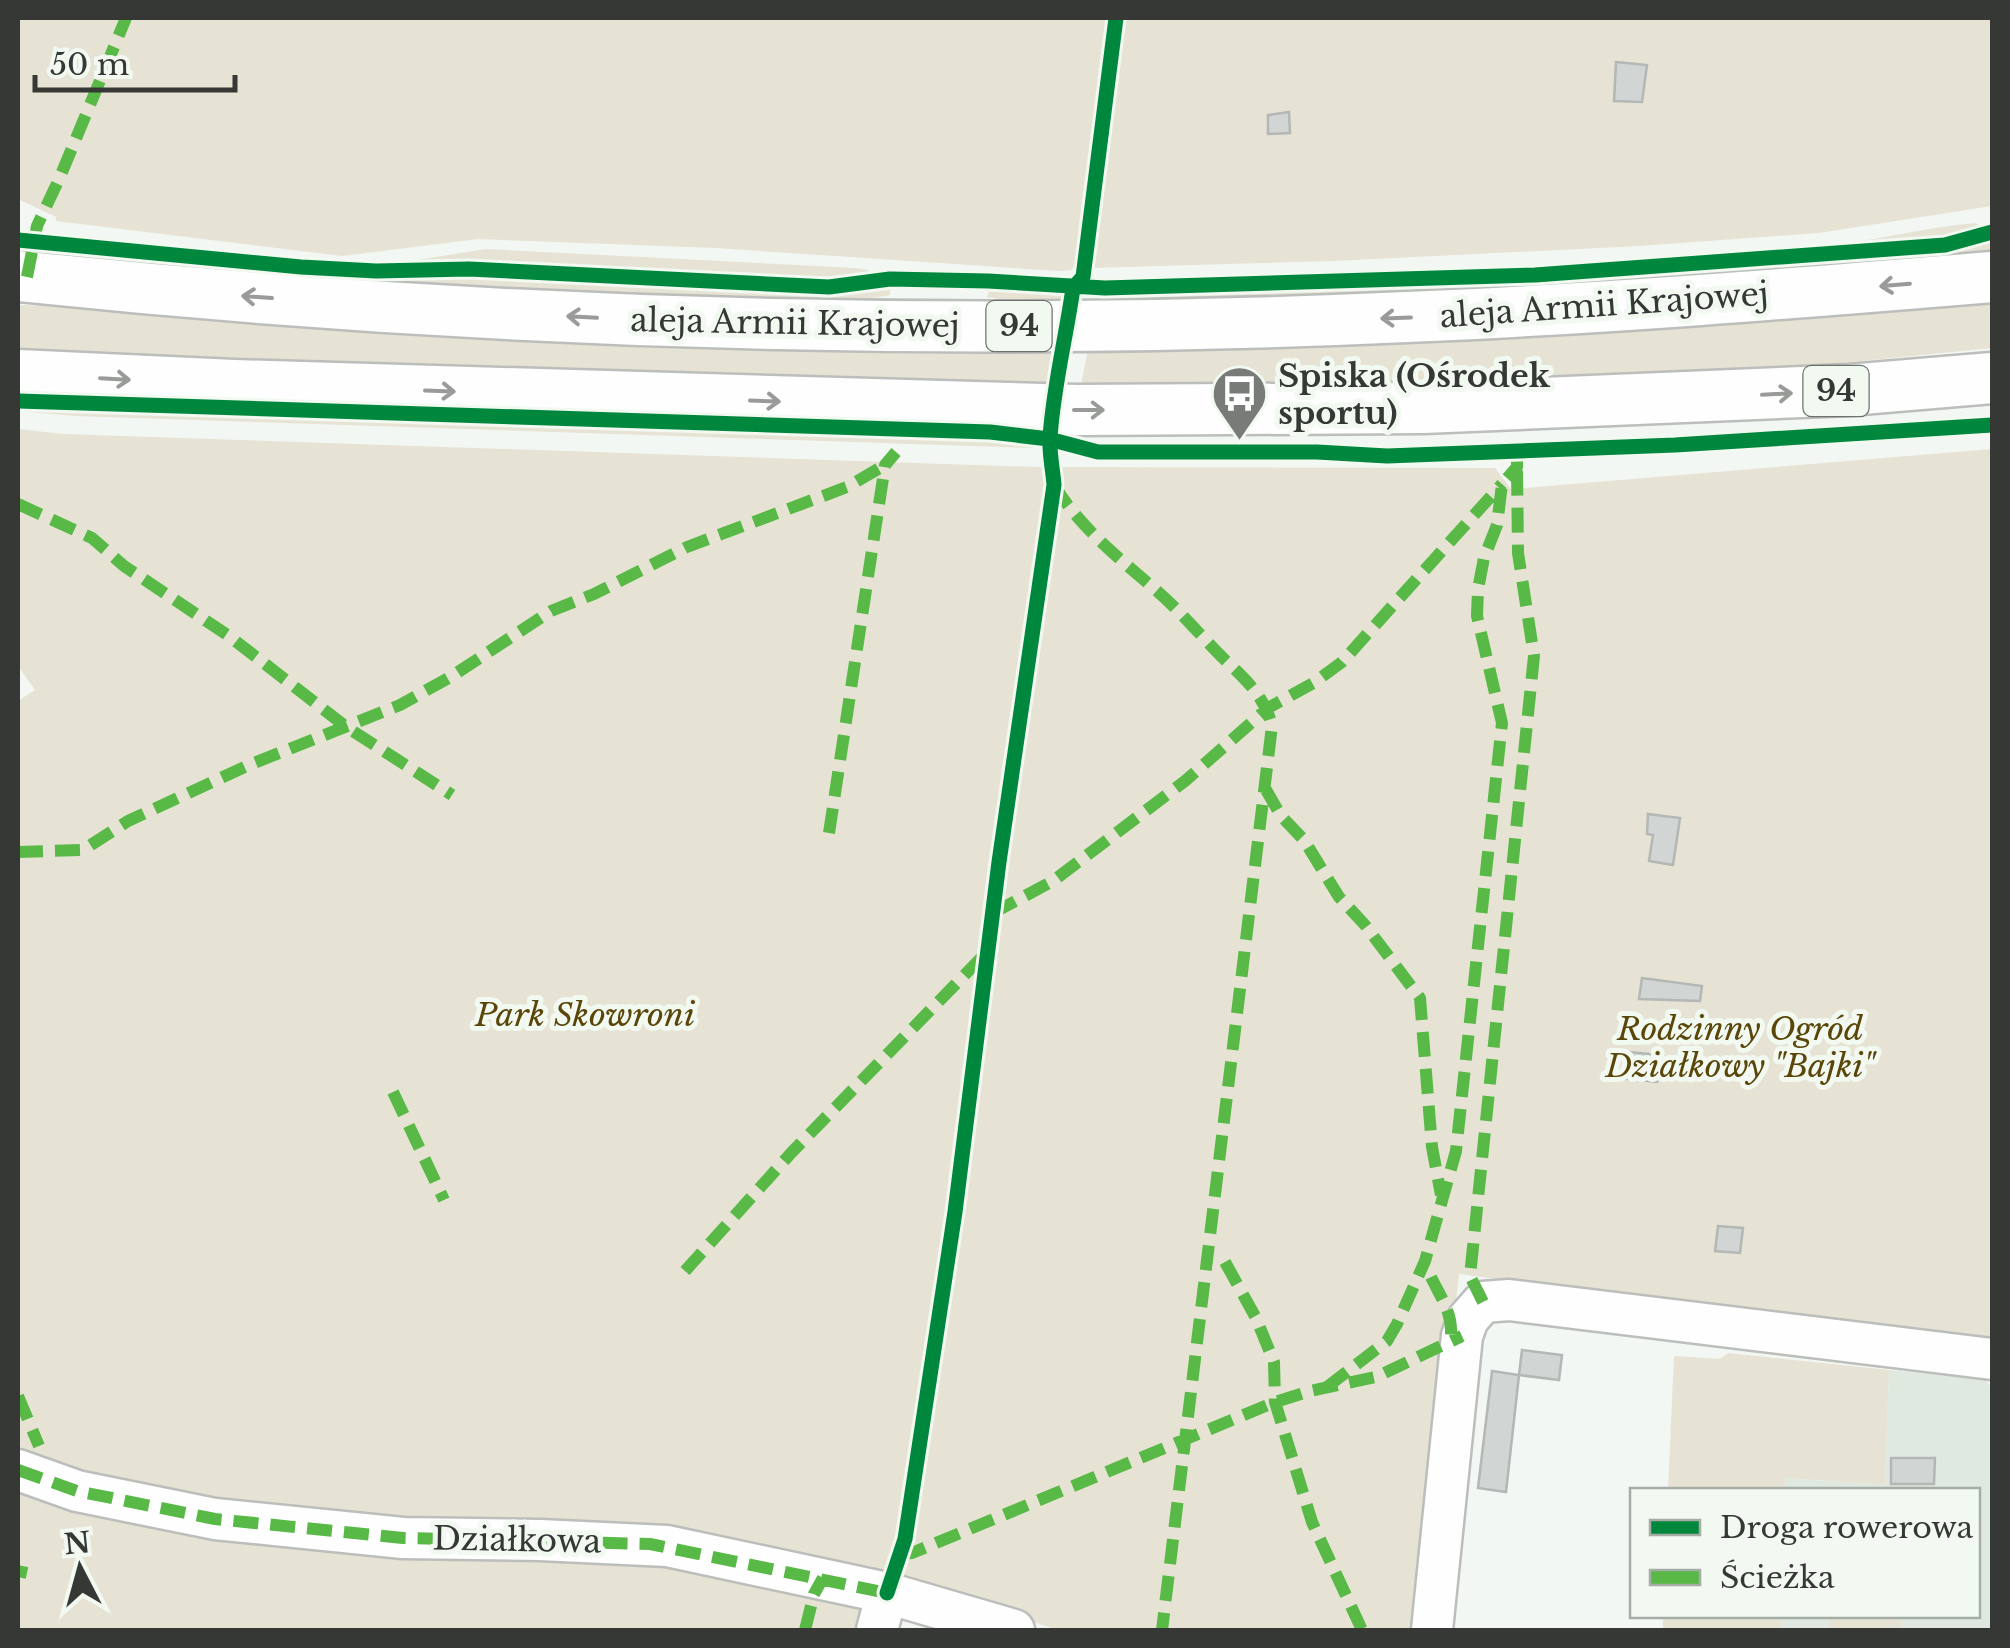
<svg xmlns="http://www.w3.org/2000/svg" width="2010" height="1648" viewBox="0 0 2010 1648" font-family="'Libre Baskerville',serif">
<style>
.built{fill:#e0e9e0}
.green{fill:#e6e3d4}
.building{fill:#d1d5d3;stroke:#b3b7b5;stroke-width:2.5}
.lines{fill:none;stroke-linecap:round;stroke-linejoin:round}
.minor-casing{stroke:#bbbebb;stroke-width:45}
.major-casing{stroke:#bbbebb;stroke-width:55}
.minor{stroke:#fdfefd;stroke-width:40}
.major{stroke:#fdfefd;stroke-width:50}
.quiet{stroke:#58b947;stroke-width:12;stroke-dasharray:25 12;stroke-linecap:butt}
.cycleway-casing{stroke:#f1f9f1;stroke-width:21}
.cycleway{stroke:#00873e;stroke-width:15}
.oneway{stroke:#999b99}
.labels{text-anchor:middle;stroke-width:10;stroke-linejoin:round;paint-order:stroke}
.shield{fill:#f1f9f1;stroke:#6d726d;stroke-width:2.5}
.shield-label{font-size:30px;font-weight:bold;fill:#353835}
.street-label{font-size:32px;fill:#353835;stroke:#f1f9f1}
.poi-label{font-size:32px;font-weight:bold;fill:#353835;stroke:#f1f9f1;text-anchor:start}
.park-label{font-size:32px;font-style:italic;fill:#5b4609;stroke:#f1f9f1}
</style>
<rect width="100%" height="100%" fill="#f3f7f3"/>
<!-- built -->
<path class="built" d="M1889,1370L1986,1380L1992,1389V1630H1781L1782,1616H1978V1490H1785L1786,1478L1885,1485Z"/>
<!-- green -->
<path class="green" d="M18,18H1109L1078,258L1072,270L1059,271L715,248L478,239L342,256L56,221V217L18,199Z
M1124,18H1992V206L1819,233L1639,246L1334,261L1092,268Z
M1975,223L1988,230C1902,254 1806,253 1717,259C1513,275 1307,285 1103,285L1105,281C1340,273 1576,270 1810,248C1865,243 1920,228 1975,223Z
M52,233L256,257V260L46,239Z
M1992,235V252L1949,263L1905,268L1095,308L1099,292C1384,286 1667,273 1951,247Z
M45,246L301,271L376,275L525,276L829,290L889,282L890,295L828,306L369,288L52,254Z
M486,249L855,268L868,270L869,278L830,283L468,267L366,268Z
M991,284L1063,291L1066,295L1065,309L987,297Z
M1992,296V348L1683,379L1079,395L1089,344Z
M18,305L162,308L1061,343L1051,394L18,361Z
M54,405L237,413L963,435L1041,441V444L1034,448L75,416L18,411V406Z
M18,429L63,434L1036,467L1495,468L1511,489L1992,449V1339L1670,1302L1459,1274L1421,1630H1059L929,1591L873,1608L868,1630H18V701L35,690L18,666Z
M1728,1353L1889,1370L1885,1485L1786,1478L1785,1490H1668L1674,1356L1720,1359Z
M1663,1616H1782L1781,1630H1663Z
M1830,1616H1901V1630H1830Z"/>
<!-- building -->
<path class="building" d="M1616,62L1647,65L1642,102L1614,101Z
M1289,112L1290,133L1268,134V115Z
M1648,814L1680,818L1673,865L1649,861L1653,835L1647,834Z
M1642,978L1702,986L1700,1001L1639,999Z
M1629,1052L1660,1055L1657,1082L1626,1079Z
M1718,1226L1743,1228L1740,1253L1715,1251Z
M1522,1350L1562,1355L1559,1380L1519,1375Z
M1492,1371L1519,1375L1506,1492L1478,1488Z
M1891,1458H1935L1934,1484H1891Z"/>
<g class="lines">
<defs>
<path id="minor" d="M18,1470L77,1491L215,1519L403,1538L540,1540L667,1546L887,1593L1014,1630
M877,1630L887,1593
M1432,1630L1462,1336L1468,1319L1483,1302L1509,1300L1992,1359"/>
<path id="major" d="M18,276C479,324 944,338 1407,317C1603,309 1798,293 1992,277
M18,375L234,385L1077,410L1423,408L1849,390L1992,378"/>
</defs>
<!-- minor casing -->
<use href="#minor" class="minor-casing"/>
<!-- major casing -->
<use href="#major" class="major-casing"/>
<!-- minor -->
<use href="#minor" class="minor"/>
<!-- major -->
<use href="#major" class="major"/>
<!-- quiet -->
<path class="quiet" d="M27,277L37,226L60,177L126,18
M1054,485C1081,529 1118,557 1157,591C1180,611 1201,636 1223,658C1244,678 1265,696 1272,726L1162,1630
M18,504L92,538L124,566L229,636L345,726L452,795
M1265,788L1281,816L1304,840L1339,897L1365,925L1420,998L1432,1147L1441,1195
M829,833L885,465L896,452
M18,852L83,850L128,821L249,765L400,705L452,676L551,611L594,594L687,547L847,487L885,465
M993,913L1053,881L1185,781L1268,708L1315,682L1342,662L1502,484
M393,1092L444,1200
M1225,1262L1256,1318L1274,1362L1275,1402L1312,1522L1362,1630
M685,1271L792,1152L986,953
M1431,1277C1442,1300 1455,1316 1450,1342
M1483,1302L1470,1276L1534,656L1518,553L1517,467
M1327,1387L1387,1341L1397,1324L1425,1261L1456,1151L1502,723L1477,616L1478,589L1484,558L1497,525L1502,484L1517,467V461
M18,1396L39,1446
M18,1470L77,1491L215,1519L403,1538L650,1544L887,1593L890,1585
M901,1554L912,1553L1275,1402L1310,1391L1376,1377L1462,1336
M18,1571L27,1573
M805,1630L814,1594L823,1578"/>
<defs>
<path id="cycleway" d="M18,240L301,267L376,271L469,269L829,287L890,279L988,281L1105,288L1535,275L1945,245L1992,232
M18,401L990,432L1049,439L1098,452H1317L1387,456L1675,445L1992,425
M887,1593L905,1539L955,1212L999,862L1054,485C1053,470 1049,453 1050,438C1053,388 1066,338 1073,288L1083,277L1116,18"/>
</defs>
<!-- cycleway casing -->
<use href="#cycleway" class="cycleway-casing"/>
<!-- cycleway -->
<use href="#cycleway" class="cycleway"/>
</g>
<!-- one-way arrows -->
<defs><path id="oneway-shaft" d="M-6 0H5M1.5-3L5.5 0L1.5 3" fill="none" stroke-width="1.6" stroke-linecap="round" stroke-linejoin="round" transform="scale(2.5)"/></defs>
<g class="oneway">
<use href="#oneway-shaft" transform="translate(1895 285) rotate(175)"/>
<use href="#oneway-shaft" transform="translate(257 297) rotate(-176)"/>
<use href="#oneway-shaft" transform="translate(582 317) rotate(-177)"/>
<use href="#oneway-shaft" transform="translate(1396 318) rotate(178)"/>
<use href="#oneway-shaft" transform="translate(115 379) rotate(3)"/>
<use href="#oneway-shaft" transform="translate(440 391) rotate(2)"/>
<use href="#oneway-shaft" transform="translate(1777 394) rotate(-3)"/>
<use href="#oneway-shaft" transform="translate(765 401) rotate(2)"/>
<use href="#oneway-shaft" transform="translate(1089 410)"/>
</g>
<!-- icons -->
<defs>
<symbol id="bus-pin" viewBox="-11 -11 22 30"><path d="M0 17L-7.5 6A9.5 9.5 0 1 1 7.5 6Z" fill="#787b78" stroke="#f1f9f1"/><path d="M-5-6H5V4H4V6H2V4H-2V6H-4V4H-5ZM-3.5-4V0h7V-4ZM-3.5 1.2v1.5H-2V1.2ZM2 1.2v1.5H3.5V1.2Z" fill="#fff"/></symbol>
</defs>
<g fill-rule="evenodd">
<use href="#bus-pin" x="1208" y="362" width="63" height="86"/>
</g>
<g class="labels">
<!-- shield labels -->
<g class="shield">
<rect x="986.5" y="301" width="65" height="50" rx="8"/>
<rect x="1803.5" y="366" width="65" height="50" rx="8"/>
</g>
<g class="shield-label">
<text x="1019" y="336">94</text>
<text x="1836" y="401">94</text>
</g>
<!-- street labels -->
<g class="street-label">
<text transform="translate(1604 305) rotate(-4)" y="11">aleja Armii Krajowej</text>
<text transform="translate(795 323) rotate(1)" y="11">aleja Armii Krajowej</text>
<text transform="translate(517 1540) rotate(1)" y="11">Działkowa</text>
</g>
<!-- poi labels -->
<g class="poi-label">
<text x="1278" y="387">Spiska (Ośrodek<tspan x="1278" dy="37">sportu)</tspan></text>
</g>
<!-- park labels -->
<g class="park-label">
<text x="585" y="1026">Park Skowroni</text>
<text x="1740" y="1040">Rodzinny Ogród<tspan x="1740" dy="37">Działkowy "Bajki"</tspan></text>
</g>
</g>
<!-- border -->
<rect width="2010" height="1648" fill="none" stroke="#353835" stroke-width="40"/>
<!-- legend -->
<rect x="1630" y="1488" width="350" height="130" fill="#f1f9f1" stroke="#a6aca6" stroke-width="2.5"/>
<rect x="1650" y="1520" width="50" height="15" fill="#00873e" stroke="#a6aca6" stroke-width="2.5"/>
<text x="1720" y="1538" font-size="30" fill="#353835">Droga rowerowa</text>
<rect x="1650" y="1570" width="50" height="15" fill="#58b947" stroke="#a6aca6" stroke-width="2.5"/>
<text x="1720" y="1588" font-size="30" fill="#353835">Ścieżka</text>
<!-- north arrow -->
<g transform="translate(80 1568) rotate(354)" stroke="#f1f9f1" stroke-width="8" paint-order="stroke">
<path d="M0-8L18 38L0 25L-18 38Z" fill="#353835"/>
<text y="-15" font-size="28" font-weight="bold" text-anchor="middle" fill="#353835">N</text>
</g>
<!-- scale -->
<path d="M35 75v15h200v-15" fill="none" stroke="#353835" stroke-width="5"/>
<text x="50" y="75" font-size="30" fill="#353835" stroke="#f1f9f1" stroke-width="8" paint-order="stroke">50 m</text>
</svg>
